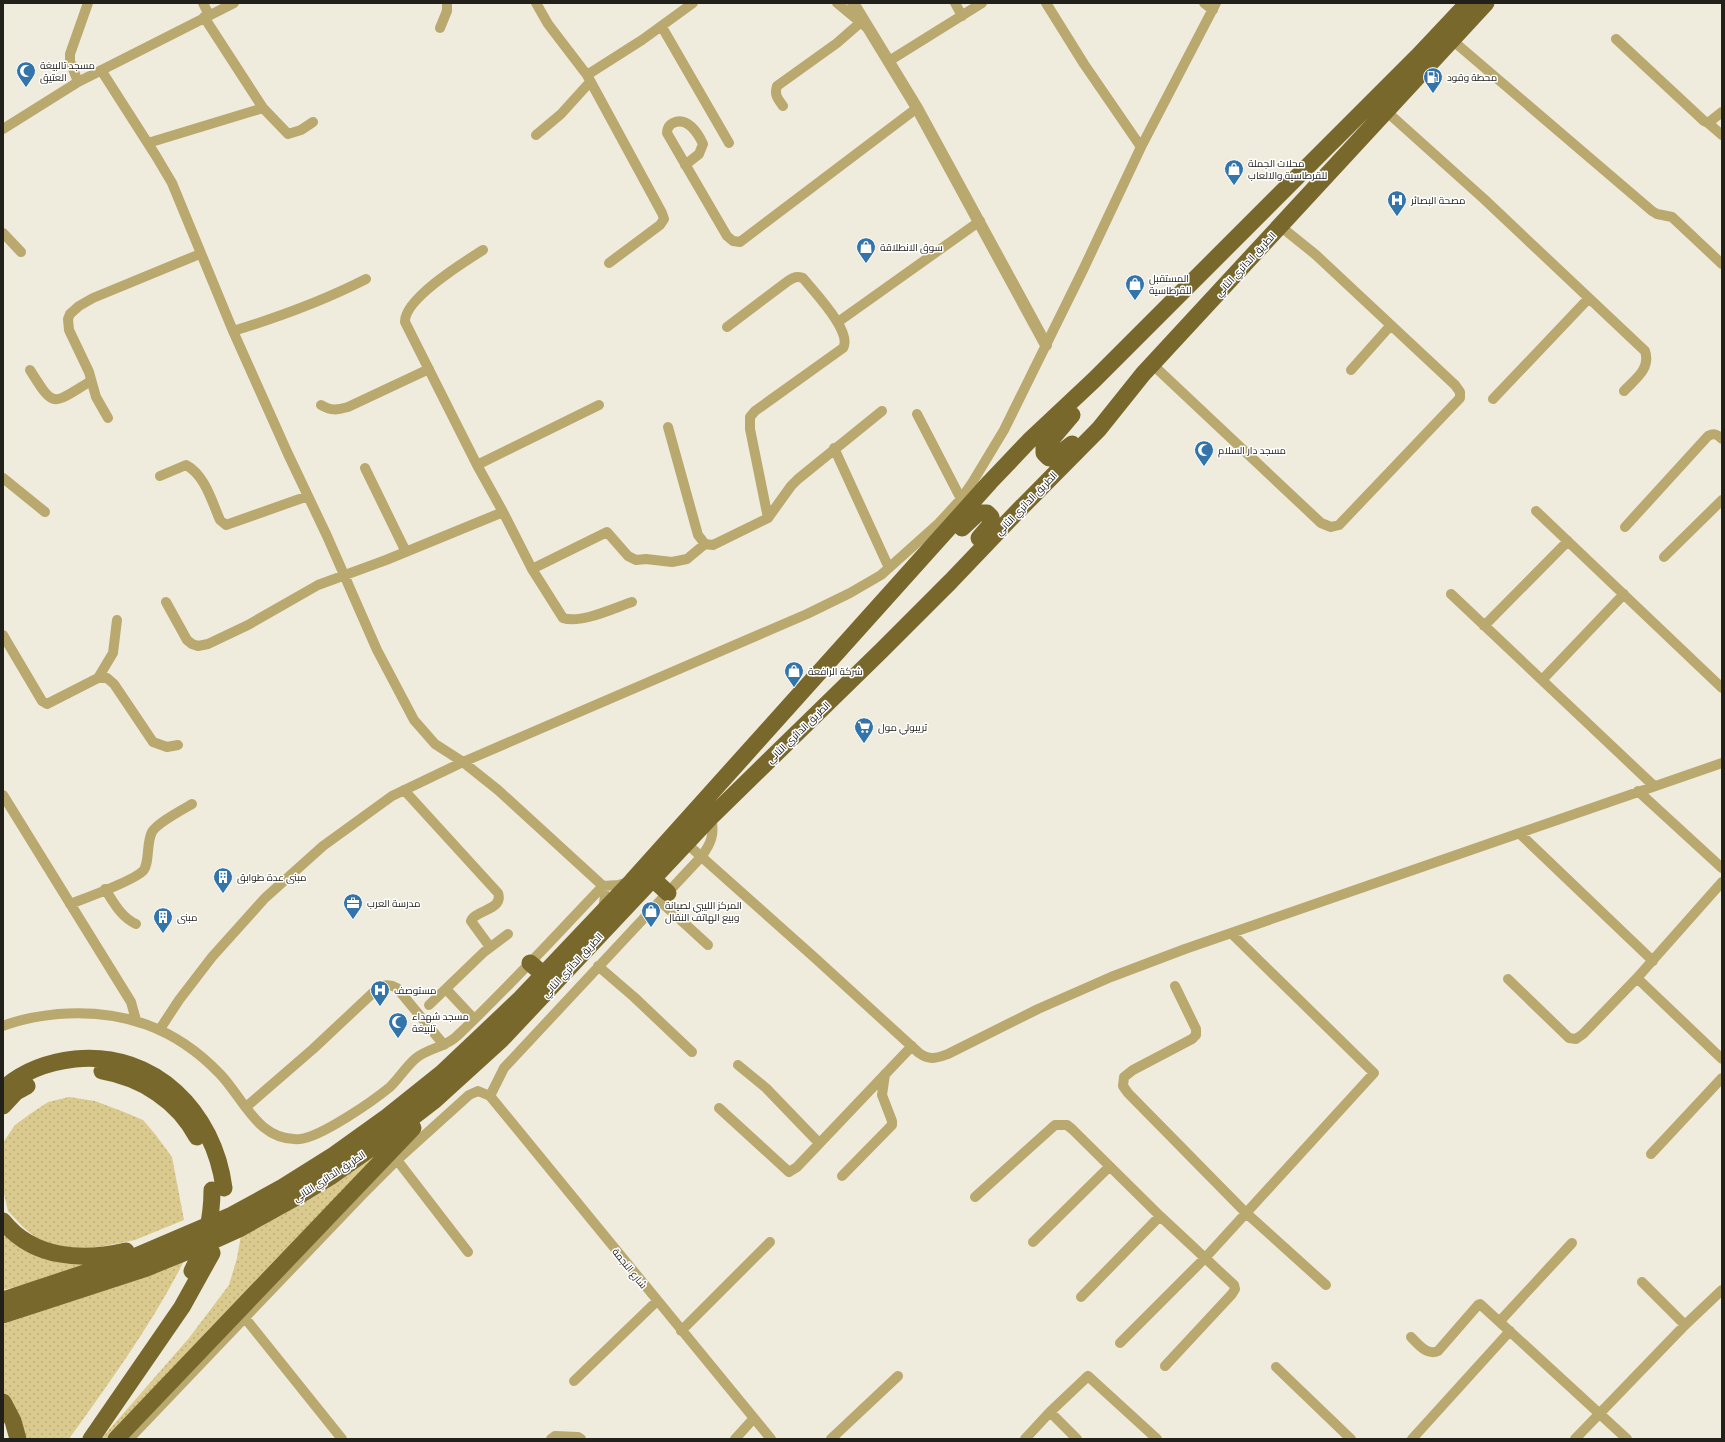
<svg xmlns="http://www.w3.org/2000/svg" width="1725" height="1442" viewBox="0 0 1725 1442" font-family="Georgia,Cairo,serif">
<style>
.grass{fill:url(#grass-dots)}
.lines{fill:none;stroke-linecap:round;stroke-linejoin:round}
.minor{stroke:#baa96e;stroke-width:10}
.tertiary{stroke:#baa96e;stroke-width:12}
.trunk{stroke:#78682c;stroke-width:17}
.trunk-bridge{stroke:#78682c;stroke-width:17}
.labels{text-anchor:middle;stroke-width:3;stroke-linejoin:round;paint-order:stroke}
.poi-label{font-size:10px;fill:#21201b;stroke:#fff;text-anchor:start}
.street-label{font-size:10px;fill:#21201b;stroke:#fff}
</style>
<defs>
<pattern id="grass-dots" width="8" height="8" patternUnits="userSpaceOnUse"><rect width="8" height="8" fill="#dbca8e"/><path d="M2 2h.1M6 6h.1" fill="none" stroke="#bcad7a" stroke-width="1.8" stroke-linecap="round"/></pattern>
</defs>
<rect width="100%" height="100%" fill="#efecde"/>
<!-- grass -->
<path class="grass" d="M69,1097L95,1101L124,1112L143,1120L155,1134L172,1157L184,1220L135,1240L84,1250L50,1245L36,1238L22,1226L8,1211L3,1190V1149L4,1141L15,1125L30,1114L48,1102Z
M380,1152L107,1439H101L189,1338L229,1285L237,1258L241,1235Z
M3,1230L106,1258L49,1278L3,1290Z
M184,1261C152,1324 110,1382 69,1439H23L3,1395V1324Z"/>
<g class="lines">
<!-- minor -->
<path class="minor" d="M203,3L209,15
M536,3L548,24L587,75L662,213L664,219L660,225L609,263
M837,3L866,27
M955,3L962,16
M1046,3L1084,64L1141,147
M1204,3L1213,10
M662,27L729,143
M440,28L447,11V3
M1616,39L1704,121L1708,123L1722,112
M1452,40L1652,211L1657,214L1672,217L1722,264
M889,61L982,3
M101,70L156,156L172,183L233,331L288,454L327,536L377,650L414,720L435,744L463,762L498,790L603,886L605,896L603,910
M587,75L642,40L693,3
M78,82L70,61V54L88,3
M783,106C778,99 774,95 777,86L837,43L861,22
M263,108L288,134L301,130L313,122
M1386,111L1484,199L1645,351C1651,369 1635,379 1624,391
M1708,123L1722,135
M3,129L78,82L234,3
M536,135L561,114L590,82
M148,143L263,108L204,17
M685,165L699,154L703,144C698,133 687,116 673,123C669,125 667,129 667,133L727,236L733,241L740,242L917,108
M3,233L21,252
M483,250C464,262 404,299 405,322L477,465L503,512L532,569L563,618C581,624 614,608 632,602
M838,322L980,221
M727,327L788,281C794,277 797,276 803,278C814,292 853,332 843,348L755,411L750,417V429L768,518
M233,331C279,317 323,301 366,279
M1152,364L1321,523L1331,527L1339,525L1460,398V392L1455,385L1316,255L1280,226
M30,370C55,410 52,404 91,381
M1351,370L1391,325
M1493,399L1589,298
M321,405C331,411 337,410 348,407L429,369
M917,414L961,499
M108,418L96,397L89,372L69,330L68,319L70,314L79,306L93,298L200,254
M668,427L698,535L705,544L713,545L768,518L791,486L798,479L882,411
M834,448L889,568
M477,465L599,405
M365,468L406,552
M160,476L186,465C205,475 212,502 220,520L226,525L308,496
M3,478L45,512
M1536,511L1722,688
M1625,527L1708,436C1714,433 1717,434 1722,439
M1664,557L1722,500
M532,569L607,532L628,556L636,560L646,559L672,562L687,559L705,544
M1451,594L1654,786
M166,602L187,640L192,644L198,646L208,644L248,625L318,585L386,560L503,512
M1484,626L1568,541
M3,635L42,701L47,704L98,678L113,653L117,620
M98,678H107L114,684L153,742L167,747L178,745
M1542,680L1624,594
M404,790L498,893C504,910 475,910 471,921L490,947
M1638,791L1722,868
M3,795L131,1002L136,1020
M1519,833L1653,961
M686,843L815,958L919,1053C930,1061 937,1058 948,1054L1038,1009L1111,977L1185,949L1722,763
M105,889C114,903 121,917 136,924
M660,901L708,945
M70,904C86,898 133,881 143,871C150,863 146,843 152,832C157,823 182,810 192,804
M598,966L634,997L692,1052
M1637,978L1722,1059
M1508,979L1569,1038L1576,1039L1583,1034L1637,978L1722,882
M1175,986L1196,1029V1035L1192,1039L1133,1070L1124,1077L1123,1086L1128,1093L1245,1212L1326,1285
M446,989L474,1019
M429,1005L484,952L508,934
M3,1026C20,1019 39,1016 58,1014C122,1009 175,1027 220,1074C244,1099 258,1142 300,1139C321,1137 373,1101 390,1087C399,1078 406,1067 415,1059C427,1048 445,1048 457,1036C508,988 555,936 603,886L618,885L629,882
M160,1029L179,1000L212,957L265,898L323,846L392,796L463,762L807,614L850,593L881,575L939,523L961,499L972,483L1004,430L1083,270L1141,147L1216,3
M738,1065L766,1088L819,1143
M490,1096L504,1068L701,857C711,844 715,834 711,817
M246,1107L313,1049L377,989C384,984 390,984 397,988L444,1045
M719,1108L789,1172L797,1167L912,1046
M1651,1154L1722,1078
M397,1160L468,1252
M842,1176L892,1125V1121L882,1095L885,1074
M975,1197L1055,1125H1067L1072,1129L1160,1216L1234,1285L1235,1289L1232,1294L1165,1366
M1033,1242L1109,1167
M1642,1282L1685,1325
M1081,1297L1160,1216
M245,1318L342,1439
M1500,1321L1572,1243
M681,1331L770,1242
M1411,1337C1418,1344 1427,1356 1438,1351L1478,1305L1480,1304L1627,1439
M1120,1343L1205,1258L1374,1073L1231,933
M1276,1367L1351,1439
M574,1381L657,1301
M1050,1412L1077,1439
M129,1439L362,1195L397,1160L469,1095L478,1091L490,1096L771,1439
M551,1439L555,1436L578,1437L581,1439
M735,1439L754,1418
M831,1439L898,1376
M1025,1439L1050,1412L1088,1376L1157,1439
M1412,1439L1510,1331
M1575,1439L1685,1325L1722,1290"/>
<!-- tertiary -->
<path class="tertiary" d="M853,3L917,108L1046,345"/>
<!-- trunk -->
<path class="trunk" d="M1072,415L1044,448V453L1049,458H1054L1072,444
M962,528L978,513H987L991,517L992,523L979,538
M653,879L668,893
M530,963L543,974
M102,1071C142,1078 178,1101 197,1137
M3,1089C23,1071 48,1062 75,1059C155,1051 214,1112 224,1188
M3,1106L16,1092L27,1086
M3,1221C33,1259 83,1261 126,1251
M3,1300L136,1256L232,1215L283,1187L334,1155L387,1117L442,1073L519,1000L632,881L990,482L1029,441L1094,380L1418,56L1468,3
M3,1315L144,1269L208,1243L239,1229L300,1195L330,1177L387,1137L435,1100L501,1040L711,817L882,650L951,581L1014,515L1099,429L1143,374L1486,3
M3,1402L13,1421L18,1439
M91,1439L182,1307L212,1253
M116,1439L413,1128"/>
<!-- trunk-bridge -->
<path class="trunk-bridge" d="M192,1271C206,1245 212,1220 212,1190"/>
</g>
<!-- icons -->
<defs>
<symbol id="mosque-pin" viewBox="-11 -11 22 30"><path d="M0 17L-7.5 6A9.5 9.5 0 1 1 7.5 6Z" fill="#3374ab" stroke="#fff"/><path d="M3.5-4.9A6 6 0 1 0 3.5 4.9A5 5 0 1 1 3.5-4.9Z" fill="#fff"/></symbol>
<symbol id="fuel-pin" viewBox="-11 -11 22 30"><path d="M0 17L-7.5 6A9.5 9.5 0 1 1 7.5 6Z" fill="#3374ab" stroke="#fff"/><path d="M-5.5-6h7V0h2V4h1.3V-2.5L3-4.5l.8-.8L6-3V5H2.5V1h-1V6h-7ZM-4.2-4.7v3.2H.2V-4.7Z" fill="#fff"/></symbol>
<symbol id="shop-pin" viewBox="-11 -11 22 30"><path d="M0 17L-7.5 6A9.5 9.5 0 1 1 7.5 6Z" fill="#3374ab" stroke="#fff"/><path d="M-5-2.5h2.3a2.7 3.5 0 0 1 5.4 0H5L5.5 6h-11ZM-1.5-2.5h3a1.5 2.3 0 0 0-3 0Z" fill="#fff"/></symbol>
<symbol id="hospital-pin" viewBox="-11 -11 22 30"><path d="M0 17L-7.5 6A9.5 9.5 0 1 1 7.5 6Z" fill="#3374ab" stroke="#fff"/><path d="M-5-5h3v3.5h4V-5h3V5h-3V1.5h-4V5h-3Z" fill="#fff"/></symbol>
<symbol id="supermarket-pin" viewBox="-11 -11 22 30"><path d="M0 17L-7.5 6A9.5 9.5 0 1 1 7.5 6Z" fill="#3374ab" stroke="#fff"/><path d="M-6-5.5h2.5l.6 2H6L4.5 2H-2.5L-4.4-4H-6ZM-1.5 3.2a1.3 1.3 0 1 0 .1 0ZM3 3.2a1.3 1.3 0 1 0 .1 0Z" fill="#fff"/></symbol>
<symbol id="building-pin" viewBox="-11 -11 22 30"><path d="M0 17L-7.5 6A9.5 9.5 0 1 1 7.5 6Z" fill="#3374ab" stroke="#fff"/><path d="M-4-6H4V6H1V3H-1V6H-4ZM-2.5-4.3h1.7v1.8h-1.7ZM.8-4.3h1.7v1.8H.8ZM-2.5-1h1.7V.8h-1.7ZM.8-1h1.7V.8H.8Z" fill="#fff"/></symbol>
<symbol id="office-pin" viewBox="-11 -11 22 30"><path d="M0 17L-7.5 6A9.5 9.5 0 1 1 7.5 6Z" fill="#3374ab" stroke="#fff"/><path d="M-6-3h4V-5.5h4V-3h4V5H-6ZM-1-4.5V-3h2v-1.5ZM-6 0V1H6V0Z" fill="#fff"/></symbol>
</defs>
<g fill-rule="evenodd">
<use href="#mosque-pin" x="15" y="60" width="22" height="30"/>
<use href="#fuel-pin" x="1422" y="66" width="22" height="30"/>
<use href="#shop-pin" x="1223" y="158" width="22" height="30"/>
<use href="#hospital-pin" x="1386" y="189" width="22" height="30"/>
<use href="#shop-pin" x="855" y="236" width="22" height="30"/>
<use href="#shop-pin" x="1124" y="273" width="22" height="30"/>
<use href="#mosque-pin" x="1193" y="439" width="22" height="30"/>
<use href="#shop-pin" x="783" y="660" width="22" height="30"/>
<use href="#supermarket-pin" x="853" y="716" width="22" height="30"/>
<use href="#building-pin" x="212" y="866" width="22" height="30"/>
<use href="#office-pin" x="342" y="892" width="22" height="30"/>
<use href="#shop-pin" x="640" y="900" width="22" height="30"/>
<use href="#building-pin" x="152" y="906" width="22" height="30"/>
<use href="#hospital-pin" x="369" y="979" width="22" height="30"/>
<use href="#mosque-pin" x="387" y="1011" width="22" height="30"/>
</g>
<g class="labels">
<!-- poi labels -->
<g class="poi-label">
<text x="40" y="69">مسجد تالبيغة<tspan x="40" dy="12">العتيق</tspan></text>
<text x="1447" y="81">محطة وقود</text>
<text x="1248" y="167">محلات الجملة<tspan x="1248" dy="12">للقرطاسية والالعاب</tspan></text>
<text x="1411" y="204">مصحة البصائر</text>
<text x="880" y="251">سوق الانطلاقة</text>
<text x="1149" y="282">المستقبل<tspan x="1149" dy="12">للقرطاسية</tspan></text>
<text x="1218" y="454">مسجد دار السلام</text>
<text x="808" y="675">شركة الرافعة</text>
<text x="878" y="731">تريبولي مول</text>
<text x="237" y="881">مبنى عدة طوابق</text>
<text x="367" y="907">مدرسة العرب</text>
<text x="665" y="909">المركز الليبي لصيانة<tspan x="665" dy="12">وبيع الهاتف النقال</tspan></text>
<text x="177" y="921">مبنى</text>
<text x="394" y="994">مستوصف</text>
<text x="412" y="1020">مسجد شهداء<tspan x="412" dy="12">تلبيغة</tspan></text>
</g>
<!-- street labels -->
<g class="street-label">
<text transform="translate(1245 264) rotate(-47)" y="4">الطريق الدائري الثاني</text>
<text transform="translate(1026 503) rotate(-46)" y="4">الطريق الدائري الثاني</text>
<text transform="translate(798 732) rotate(-44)" y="4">الطريق الدائري الثاني</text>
<text transform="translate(572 965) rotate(-47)" y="4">الطريق الدائري الثاني</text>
<text transform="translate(329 1176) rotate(-33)" y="4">الطريق الدائري الثاني</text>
<text transform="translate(630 1268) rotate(51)" y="4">شارع النجمة</text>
</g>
</g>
<!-- border -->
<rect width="1725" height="1442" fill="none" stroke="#21201b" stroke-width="8"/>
</svg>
